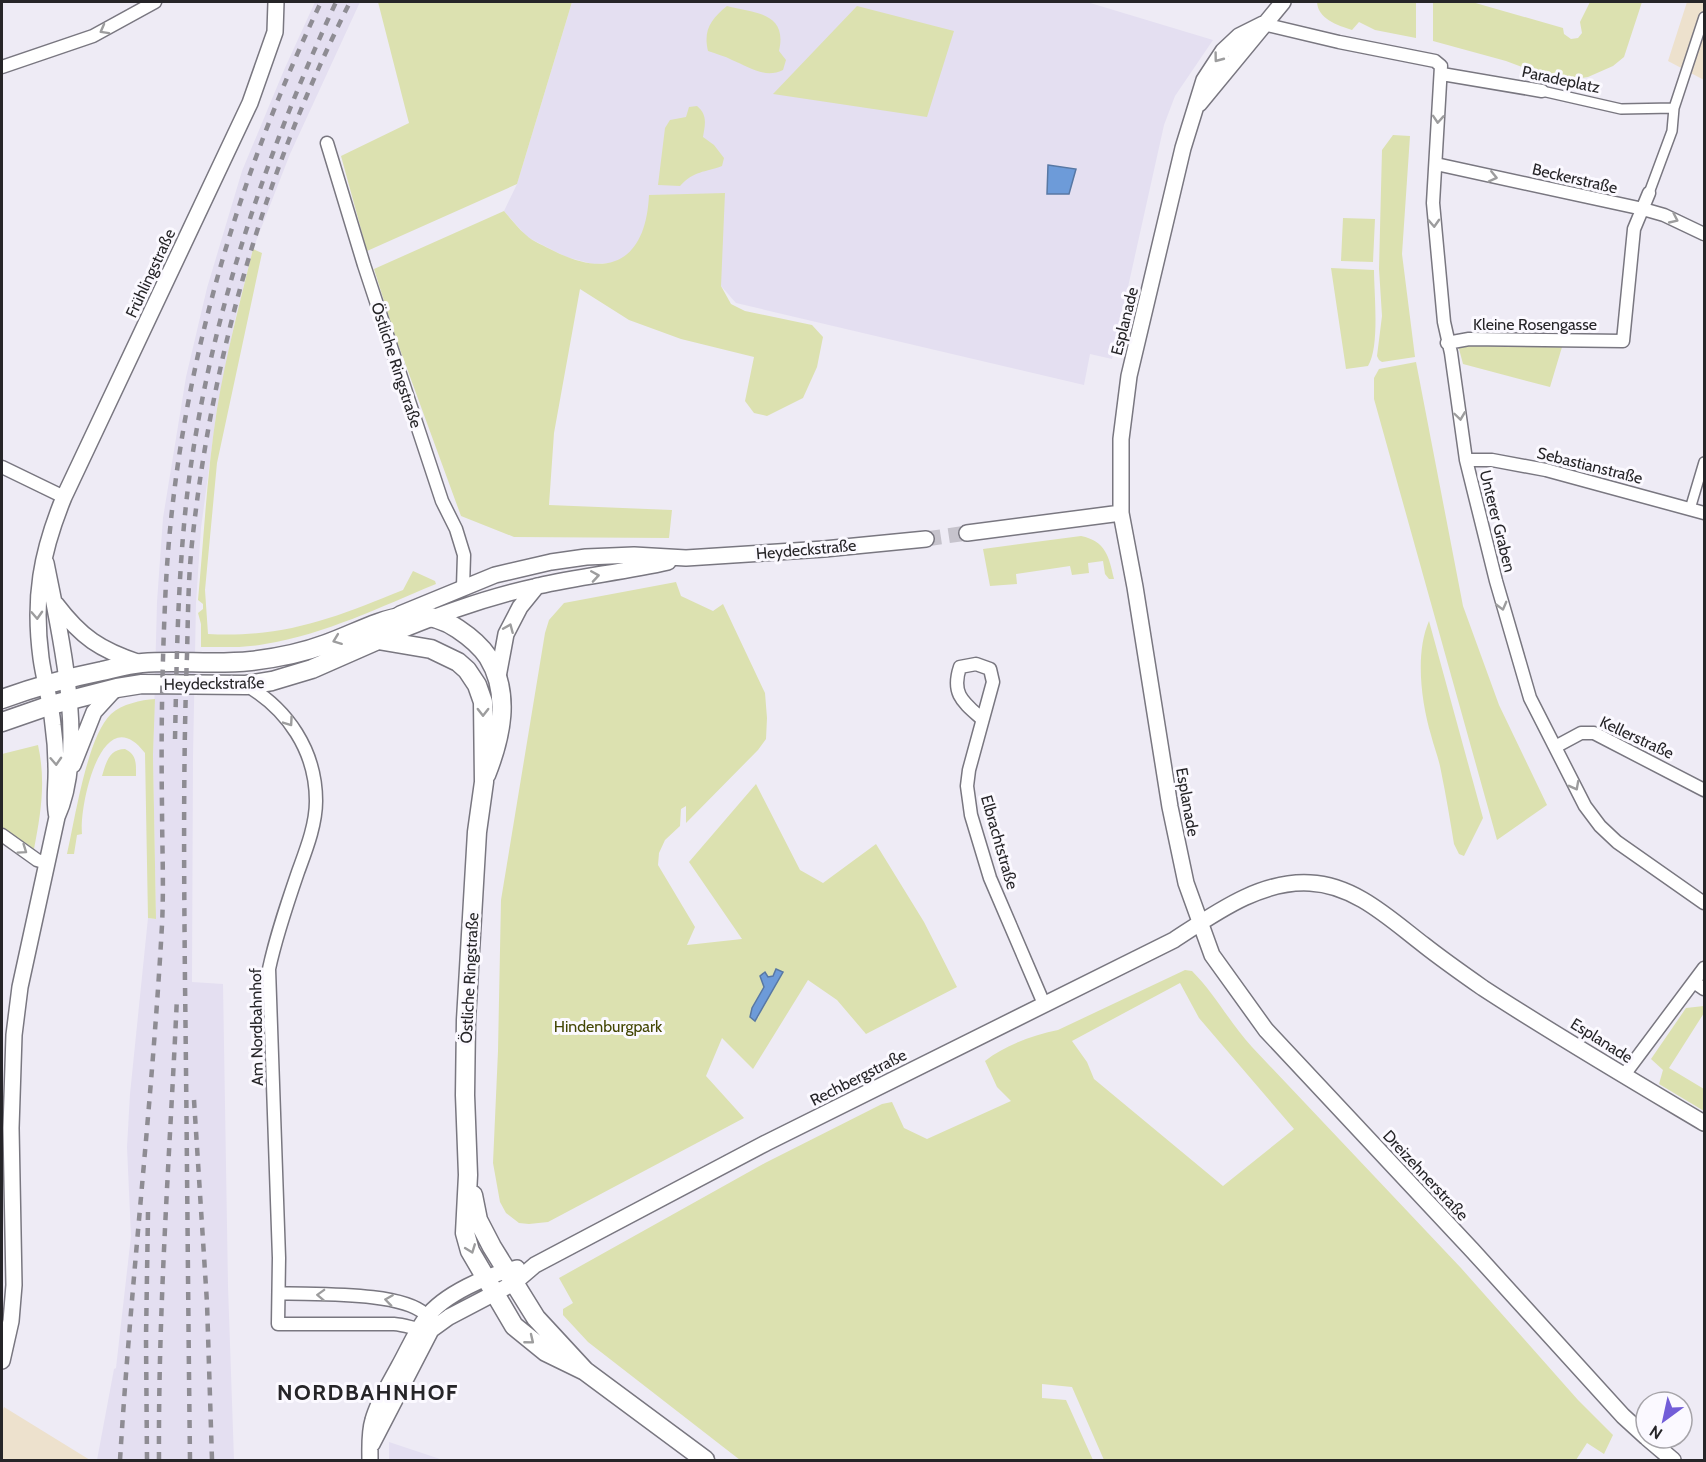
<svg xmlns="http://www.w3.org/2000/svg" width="1706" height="1462" viewBox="0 0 1706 1462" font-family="Cabin,sans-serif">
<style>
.commercial{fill:#ede1cd}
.built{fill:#e4dff1}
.green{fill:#dce1b0;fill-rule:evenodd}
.water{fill:#6d9bd9;stroke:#5878a4;stroke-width:1.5}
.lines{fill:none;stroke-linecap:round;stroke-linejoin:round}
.tertiary-tunnel{stroke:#c6c3cc;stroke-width:15;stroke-dasharray:15 8;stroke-linecap:butt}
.pedestrian-casing{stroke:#797780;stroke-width:12}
.minor-casing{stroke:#797780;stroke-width:15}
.tertiary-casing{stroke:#797780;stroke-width:18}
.secondary-casing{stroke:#797780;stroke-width:21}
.pedestrian{stroke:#fff;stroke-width:9}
.minor{stroke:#fff;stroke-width:12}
.tertiary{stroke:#fff;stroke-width:15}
.secondary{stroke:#fff;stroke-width:18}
.rail{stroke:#8e8c93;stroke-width:4.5;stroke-dasharray:8 8;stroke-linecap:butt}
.oneway{stroke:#9d9d9e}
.labels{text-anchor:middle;stroke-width:6;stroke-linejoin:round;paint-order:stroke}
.street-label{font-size:16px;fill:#262528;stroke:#fbf9ff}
.park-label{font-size:16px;fill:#434604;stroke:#fbf9ff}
.district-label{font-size:22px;font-weight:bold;letter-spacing:1.5px;fill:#262528;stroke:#fbf9ff}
</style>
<rect width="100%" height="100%" fill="#eeebf5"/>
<!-- commercial -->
<path class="commercial" d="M1687,2H1704V80L1668,61Z
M4,1407L90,1460H2V1412Z"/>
<!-- built -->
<path class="built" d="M315,2H360L290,154L253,249L235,320L217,409L201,528L196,603L193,756L192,982L223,984L228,1286L234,1460H97L114,1369L116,1368L131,1236L127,1147L130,1094L148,918L156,919L153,755L157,602L163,518L186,377L207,288L242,171L284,70Z
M572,2H1087L1213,40L1175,96L1164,125L1112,359L1090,354L1084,385L736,303L721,286L614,263L593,264L566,257L527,237L504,211L517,184Z
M389,1442L443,1460H389Z"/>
<!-- green -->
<path class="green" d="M378,2H572L517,184L367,251L341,156L409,123Z
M1317,2H1416V38L1375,30L1359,22L1352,30C1337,25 1318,19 1317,2Z
M1433,2H1472L1563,28L1564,34L1571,39L1578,38L1582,33L1580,22L1590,2H1642L1624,57L1613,66L1588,77L1575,79L1546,76L1506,61L1433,41Z
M727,6C754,13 788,12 779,51L786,60L783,70C765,79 749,67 732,60C725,56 716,54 708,51C703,30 711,19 727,6Z
M857,6L954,31L927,117L773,94Z
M697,106C708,115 705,125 703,137L714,145L724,158L722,166C704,173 695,170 680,186L658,185L665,128L670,120L686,117L689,107Z
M1393,135L1410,136L1402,254L1415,357L1382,362L1379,360L1377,356L1382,316L1379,269L1382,150Z
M725,193L721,286L731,304L745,311L812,325L823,337L817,367L803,398L767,416L754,413L745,401L754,357L681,339L629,320L580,289L554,433L549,505L672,510L669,538L514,537L461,516L394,333L374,269L504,211C511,219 518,228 526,235C533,242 545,246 554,251C611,280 646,259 649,195Z
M1343,218L1375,219L1373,262L1341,261Z
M253,249L262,253L217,463L205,590L208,634C285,638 334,618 403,590L413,571L435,581L436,584C380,607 326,634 265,644C244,648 222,647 201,647V624L198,613L203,609V604L198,600C204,536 207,472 217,409C226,355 240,302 253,249Z
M1331,268L1374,270C1374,293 1380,347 1368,366L1346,369Z
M1458,345L1562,347L1550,387L1463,364Z
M1416,362L1463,606L1499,705L1547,805L1497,840L1374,399V378L1379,369Z
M1081,536C1106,541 1109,557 1114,579H1109L1105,574L1103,561L1088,563L1089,573L1072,575L1070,566L1016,574L1017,584L990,586L983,549Z
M676,582L681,596L713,611L723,604L765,693L767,718L766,739L758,750L686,823V806L681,809L680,826L665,840L659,853L658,865L695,927L687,945L742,939L689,862L756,784L800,870L823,883L876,844L924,922L957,987L866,1034L837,1000L808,980L753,1069L722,1038L706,1076L744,1118L548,1222L529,1224L519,1223L506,1213L500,1202L493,1163L498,1051L501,900L545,633L549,620L564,603ZM782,972L768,994L758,1018L752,1008L764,987L761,976L768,977Z
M1429,621L1483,818L1464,856L1459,854L1454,844C1450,820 1446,795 1441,771C1439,759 1434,747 1431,735C1421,701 1415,653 1429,621Z
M155,699L153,755L156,919L148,918L145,753C102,697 79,806 82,834L77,835L74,854H67C75,819 87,737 111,714C122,704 141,700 155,699Z
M38,745C46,781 41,813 34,849L2,827V754Z
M125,749C137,755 136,763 136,776H102C106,763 109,749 125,749Z
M1185,970L1192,971C1215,994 1230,1023 1252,1047L1461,1268L1578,1400L1613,1435L1604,1454L1587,1443L1576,1460H1104L1072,1387L1042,1384V1398L1066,1400L1093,1460H740L588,1342L563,1315V1309L573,1303L559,1278L765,1163L882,1104L892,1102L904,1128L927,1139L1011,1101L997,1087L985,1061C1005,1045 1034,1035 1058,1030ZM1180,983L1199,1018L1294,1129L1223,1186L1094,1079L1087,1062L1072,1041Z
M1704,1006V1013L1669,1068L1704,1089V1111L1659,1084L1663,1070L1651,1059L1686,1008Z"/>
<!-- water -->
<path class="water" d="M1048,165L1076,169L1069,194H1047Z
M776,969L783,972L755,1021L750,1017L752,1008L764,987L760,976L765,972L768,977L773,976Z"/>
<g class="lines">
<!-- tertiary-tunnel -->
<path class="tertiary-tunnel" d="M926,539L967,533"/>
<defs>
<path id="pedestrian" d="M1542,91L1621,109L1674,108
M1649,193L1672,131L1674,108L1704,17
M1690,509L1704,462"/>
<path id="minor" d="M1263,24L1339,42L1435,61L1441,66L1433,203L1444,322L1451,353L1466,460L1496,581L1530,698L1585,806L1600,826L1617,842L1704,903
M2,67L93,36L155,2
M1442,74L1542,91
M327,143L364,265L442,501L456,529L464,555L463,587
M1436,164L1643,209L1664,215L1704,234
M1447,343L1469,339L1623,341L1634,229L1649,193
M1466,460H1492L1546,470L1704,513
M2,467L64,497
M246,685C287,709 316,750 316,801C316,825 306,850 298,872C287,904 276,936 269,969L279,1258L278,1324H394C408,1325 418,1331 431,1330C430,1325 429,1318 425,1314C400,1291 314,1295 279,1293
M982,719C963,702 951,694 960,667L976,664L990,669L993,682L969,770L967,786L971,815L990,878L1044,1004
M1555,747L1581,733H1594L1704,790
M2,835L37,860L47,863
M1694,982L1704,989
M1624,1075L1704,968"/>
<path id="tertiary" d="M1263,24L1239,36L1223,51L1204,80L1183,148L1129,376L1121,439V513L1135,587L1170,807L1186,883L1212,955L1266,1030L1472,1250L1623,1416L1646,1437
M1199,104L1283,2
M967,533L1121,513
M56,604C81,637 100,650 140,663
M400,614L495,575L551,562L586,557L634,555L686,558L824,549L926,539
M378,640C430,618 482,598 538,586C581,576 625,572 668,562
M498,677L506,634L520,607L537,586
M73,765L94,712L116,688
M57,817C53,800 57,783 56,766C56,753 55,739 53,725C51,702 44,680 41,658C33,598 41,553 64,497L250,103L275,32L276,2
M2,1361L11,1321L14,1285L11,1128L14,1035L20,987L57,817C88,749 60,634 46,563
M1647,1438L1673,1460
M372,1444L431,1330L449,1317L514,1283L535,1265L766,1143L1174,940C1214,914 1260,880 1310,883C1355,885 1390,919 1424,945C1443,960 1463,974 1483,988C1555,1035 1630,1079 1704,1123
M370,1460C370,1447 369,1433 373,1420C378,1401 390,1383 399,1366C408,1350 415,1333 426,1318C444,1294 488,1275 517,1268"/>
<path id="secondary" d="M2,699C35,687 67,678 102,671C115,668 129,664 142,663C178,660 214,665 251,661C276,658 302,653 326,644C371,628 412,598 458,629C470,637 480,645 488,657C511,694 501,737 486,775
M2,722L51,705L117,688L142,684L246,685L272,681L312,669L378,640L431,649L458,662L467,670L477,685L483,702L484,782L477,832L466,1020L465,1095L468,1175L465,1233L470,1251L514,1326L546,1352L585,1371
M473,1195L478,1220L492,1247L536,1318L585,1371L705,1460"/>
</defs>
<!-- pedestrian casing -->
<use href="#pedestrian" class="pedestrian-casing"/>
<!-- minor casing -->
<use href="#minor" class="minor-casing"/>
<!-- tertiary casing -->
<use href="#tertiary" class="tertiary-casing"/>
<!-- secondary casing -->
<use href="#secondary" class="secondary-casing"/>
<!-- pedestrian -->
<use href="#pedestrian" class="pedestrian"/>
<!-- minor -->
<use href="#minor" class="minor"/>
<!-- tertiary -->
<use href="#tertiary" class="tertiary"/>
<!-- secondary -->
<use href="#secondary" class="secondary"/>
<!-- rail -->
<path class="rail" d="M175,739C177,646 178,551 192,458C216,300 269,147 336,2
M194,1100L207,1303L212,1460
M120,1460C131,1282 152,1104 162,925C164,885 162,845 162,806C161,738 162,671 165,604C173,396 232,189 321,2
M147,1460L146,1338L148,1212
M159,1460C158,1306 170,1151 177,997
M190,1460C188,1301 187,1142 185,983C184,874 183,764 187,655C188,618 188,580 192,543C212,355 265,171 350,2"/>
</g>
<!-- one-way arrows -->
<defs><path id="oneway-chevron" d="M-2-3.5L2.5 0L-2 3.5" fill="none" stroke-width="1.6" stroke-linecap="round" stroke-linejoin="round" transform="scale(1.5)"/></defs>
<g class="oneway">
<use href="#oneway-chevron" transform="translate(104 30) rotate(151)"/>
<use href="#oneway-chevron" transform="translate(1218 58) rotate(127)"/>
<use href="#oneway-chevron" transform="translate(1438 119) rotate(94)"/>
<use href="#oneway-chevron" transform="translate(1493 177) rotate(13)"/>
<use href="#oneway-chevron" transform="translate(1674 219) rotate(25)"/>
<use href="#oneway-chevron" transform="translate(1434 223) rotate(87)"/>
<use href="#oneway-chevron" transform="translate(1460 416) rotate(82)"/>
<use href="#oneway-chevron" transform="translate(595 576) rotate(-9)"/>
<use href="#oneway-chevron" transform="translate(1502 606) rotate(75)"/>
<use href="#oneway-chevron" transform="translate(37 615) rotate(87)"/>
<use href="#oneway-chevron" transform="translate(509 628) rotate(-67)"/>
<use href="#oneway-chevron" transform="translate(337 640) rotate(159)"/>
<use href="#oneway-chevron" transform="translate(483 712) rotate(90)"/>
<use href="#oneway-chevron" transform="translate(289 722) rotate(55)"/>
<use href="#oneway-chevron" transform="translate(56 761) rotate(87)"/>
<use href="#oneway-chevron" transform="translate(1575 786) rotate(62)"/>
<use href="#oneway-chevron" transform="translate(23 850) rotate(35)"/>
<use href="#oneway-chevron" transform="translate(471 1249) rotate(69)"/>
<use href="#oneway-chevron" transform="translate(321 1295) rotate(-178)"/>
<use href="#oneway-chevron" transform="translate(389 1300) rotate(-172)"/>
<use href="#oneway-chevron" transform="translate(530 1340) rotate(39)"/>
</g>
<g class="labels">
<!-- street labels -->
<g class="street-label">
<text transform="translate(1561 79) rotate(12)" y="6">Paradeplatz</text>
<text transform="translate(1575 178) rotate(13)" y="6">Beckerstraße</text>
<text transform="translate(150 273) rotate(-65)" y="6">Frühlingstraße</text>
<text transform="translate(1124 321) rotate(-76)" y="6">Esplanade</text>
<text x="1535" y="330">Kleine Rosengasse</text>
<text transform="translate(397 365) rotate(72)" y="6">Östliche Ringstraße</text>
<text transform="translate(1590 465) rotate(14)" y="6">Sebastianstraße</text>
<text transform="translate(1498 521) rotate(76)" y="6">Unterer Graben</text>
<text transform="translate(806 549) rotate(-5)" y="6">Heydeckstraße</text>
<text transform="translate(214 683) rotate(-1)" y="6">Heydeckstraße</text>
<text transform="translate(1637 737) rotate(25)" y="6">Kellerstraße</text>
<text transform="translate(1188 802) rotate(80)" y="6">Esplanade</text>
<text transform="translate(1000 842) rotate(74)" y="6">Elbrachtstraße</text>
<text transform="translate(469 978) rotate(-87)" y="6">Östliche Ringstraße</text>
<text transform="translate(256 1027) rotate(-91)" y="6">Am Nordbahnhof</text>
<text transform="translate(1602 1040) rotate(32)" y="6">Esplanade</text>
<text transform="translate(858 1077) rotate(-27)" y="6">Rechbergstraße</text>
<text transform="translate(1426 1175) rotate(47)" y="6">Dreizehnerstraße</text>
</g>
<!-- park labels -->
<g class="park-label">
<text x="608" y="1032">Hindenburgpark</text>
</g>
<!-- district labels -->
<g class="district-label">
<text x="368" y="1400">NORDBAHNHOF</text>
</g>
</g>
<!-- border -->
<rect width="1706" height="1462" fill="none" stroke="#262528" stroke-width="6"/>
<!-- north arrow -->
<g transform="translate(1664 1420) rotate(213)"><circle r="28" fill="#fbf9ff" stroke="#a6a4a9" stroke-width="1.5"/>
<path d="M0-4.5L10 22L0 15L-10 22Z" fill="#725dd8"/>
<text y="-9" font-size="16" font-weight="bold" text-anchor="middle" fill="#262528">N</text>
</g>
</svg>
